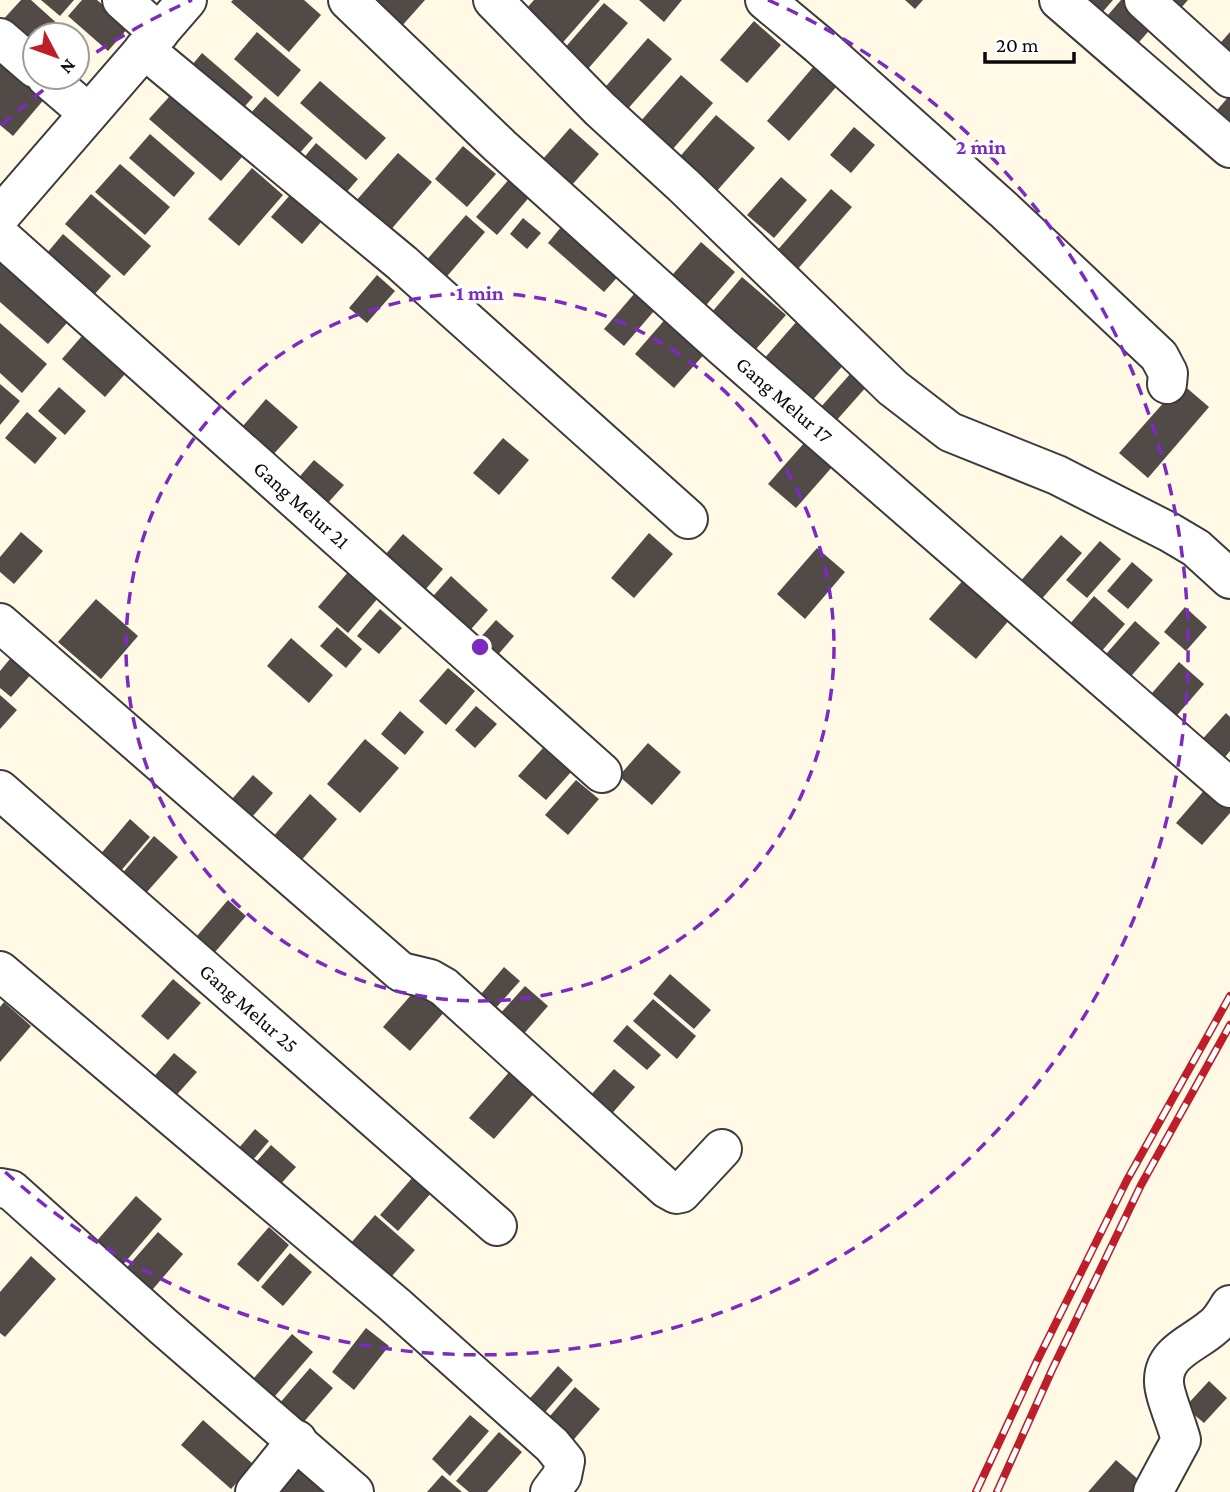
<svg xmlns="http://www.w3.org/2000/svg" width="1230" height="1492" viewBox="0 0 1230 1492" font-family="'Crimson Pro',serif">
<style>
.building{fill:#524a46}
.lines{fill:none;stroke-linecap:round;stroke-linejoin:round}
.minor-casing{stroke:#3c3c3c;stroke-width:42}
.minor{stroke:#fff;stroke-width:38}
.rail-casing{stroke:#bd1e29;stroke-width:8}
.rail{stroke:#fff;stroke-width:5;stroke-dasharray:16;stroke-linecap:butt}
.ring{fill:none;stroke:#7b2cbf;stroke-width:3.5;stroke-dasharray:12 9}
.labels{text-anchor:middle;stroke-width:7;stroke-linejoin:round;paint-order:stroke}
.street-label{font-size:21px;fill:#090909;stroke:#fff}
.centre{fill:#7b2cbf;stroke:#fff;stroke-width:3.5}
.ring-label{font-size:21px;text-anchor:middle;font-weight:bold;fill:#7b2cbf;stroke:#fff;stroke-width:7;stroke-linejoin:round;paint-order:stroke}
</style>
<rect width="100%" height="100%" fill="#fff9e6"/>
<!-- building -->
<path class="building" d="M21,0H31L70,35H35V65L0,23Z
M41,0H74L60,16Z
M82,0H97L129,27L108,51L68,16Z
M233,0H304L321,15L289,52L231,2Z
M367,0H425L400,28Z
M534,0H600L558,48L520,16Z
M639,0H682L664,22Z
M905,0H923L915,9Z
M1066,0H1113L1093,23Z
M1121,0H1124L1154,25L1126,57L1095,30Z
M1161,0H1188L1172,18Z
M604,3L628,23L587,70L563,50Z
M754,21L781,45L747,83L720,60Z
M257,32L301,70L278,97L234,59Z
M1230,32V75L1209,56Z
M648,38L672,59L625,112L601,92Z
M202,53L253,97L232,121L182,77Z
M0,56L46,97L13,136L0,125Z
M814,66L837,86L789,141L767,121Z
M681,75L713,103L672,150L640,122Z
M320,81L386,138L366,160L300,103Z
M178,87L249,149L221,181L149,119Z
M1230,95V145L1205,124Z
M265,97L313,138L290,164L242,123Z
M716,115L755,148L715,193L677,160Z
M854,127L875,145L851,173L830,155Z
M570,128L599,154L565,193L536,167Z
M150,134L195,173L174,197L129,158Z
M316,143L358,179L338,202L297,166Z
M463,146L496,174L467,207L435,179Z
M398,153L432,182L382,240L348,210Z
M120,164L170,207L145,235L95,192Z
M252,168L283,195L239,246L208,219Z
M512,176L532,194L497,235L476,217Z
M781,177L807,200L774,238L747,215Z
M831,189L852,207L796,271L775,253Z
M91,194L151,246L124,276L65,224Z
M290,195L321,222L302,244L271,217Z
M466,215L485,232L437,288L417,271Z
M523,218L541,233L527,249L510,234Z
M566,221L623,271L604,292L548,243Z
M63,234L111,276L83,307L36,266Z
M701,242L735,272L701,311L667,281Z
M0,260L75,314L48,344L0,302Z
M377,275L395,291L367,323L349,308Z
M742,277L786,315L749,357L706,319Z
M634,294L654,311L624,346L604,329Z
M668,316L708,350L674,388L635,354Z
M798,320L846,362L803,411L755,369Z
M0,323L47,364L22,393L0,373Z
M88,329L131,367L105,397L62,359Z
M851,373L867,386L828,430L813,416Z
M1181,383L1209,407L1148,478L1119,453Z
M0,384L20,401L0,425Z
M59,387L86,411L65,435L38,411Z
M266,399L298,427L262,467L231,440Z
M27,412L57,438L35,464L5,438Z
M503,438L529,460L499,495L473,473Z
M805,442L833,466L796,508L768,484Z
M314,460L344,485L317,515L288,490Z
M21,532L43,551L14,584L0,572V557Z
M649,533L673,554L634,598L611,578Z
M403,534L443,569L419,597L379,562Z
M1061,535L1082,553L1039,602L1018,584Z
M1100,541L1121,559L1087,598L1066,580Z
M817,548L845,572L805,619L777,594Z
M1132,562L1153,580L1128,609L1107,591Z
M349,571L379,597L348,633L318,607Z
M451,576L488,610L465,636L427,603Z
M965,578L1011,618L976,659L929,619Z
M1094,596L1125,624L1094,660L1062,633Z
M96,599L138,636L101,679L58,642Z
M1185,607L1207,627L1186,651L1164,632Z
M380,609L402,628L379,654L357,636Z
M496,620L514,636L490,664L471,648Z
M1135,621L1160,643L1125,683L1100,661Z
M337,627L362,649L346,668L320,646Z
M291,638L333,675L309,703L267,666Z
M14,654L34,671L11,697L0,688V671Z
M1179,662L1204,684L1172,721L1146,700Z
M448,668L475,691L446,725L419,701Z
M0,695L17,710L0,729Z
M476,706L497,724L475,748L455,730Z
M400,711L424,732L405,755L381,734Z
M1226,713L1230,717V751L1220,763L1198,744Z
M365,739L399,768L360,813L327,784Z
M648,743L681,772L652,805L619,776Z
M543,748L571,772L546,800L518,776Z
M253,775L273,793L245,825L225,807Z
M576,780L599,799L568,835L545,815Z
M1207,787L1230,807V813L1202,845L1176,823Z
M310,794L337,819L293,870L265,846Z
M130,819L150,837L119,873L99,856Z
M154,836L178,857L138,902L115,882Z
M228,900L246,916L209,959L191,943Z
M504,967L520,981L485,1020L470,1007Z
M670,974L711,1010L694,1029L653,994Z
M173,979L201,1003L168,1040L141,1016Z
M419,986L446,1010L410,1051L383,1027Z
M525,986L548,1006L521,1037L498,1016Z
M653,999L696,1036L677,1059L633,1021Z
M4,1002L31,1026L0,1062V1007Z
M627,1025L661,1055L647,1070L613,1041Z
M174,1053L197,1072L173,1099L151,1080Z
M512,1069L537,1090L494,1139L469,1118Z
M614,1069L635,1087L602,1125L581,1106Z
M255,1129L269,1141L241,1174L227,1162Z
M271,1145L296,1167L269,1197L244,1176Z
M413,1177L431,1193L398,1231L380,1215Z
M136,1196L162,1219L121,1267L94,1244Z
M375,1215L415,1250L384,1285L344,1251Z
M269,1227L289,1245L258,1282L237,1264Z
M158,1232L183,1254L147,1296L121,1274Z
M290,1253L312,1272L283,1306L261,1287Z
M31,1256L56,1279L5,1337L0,1333V1292Z
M366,1328L389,1346L354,1390L332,1372Z
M292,1334L313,1352L269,1403L248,1385Z
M558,1366L573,1380L540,1418L525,1404Z
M310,1368L333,1388L302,1424L279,1404Z
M1209,1381L1227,1398L1204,1423L1185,1407Z
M575,1387L600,1409L569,1445L544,1423Z
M470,1415L489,1431L450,1476L432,1459Z
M203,1420L253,1464L231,1489L181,1445Z
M499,1432L522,1452L487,1492H469L456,1481Z
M1116,1460L1147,1487L1143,1492H1088Z
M294,1465L324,1492H270Z
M442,1475L462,1492H427Z"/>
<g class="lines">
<defs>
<g id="minor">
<path d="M122,0L159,33"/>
<path id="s1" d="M348,0L500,146L722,346L1230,788"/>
<path d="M493,0L600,109L683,185L893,388L950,432L1057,475L1169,532L1196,548L1230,579"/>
<path d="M765,0L819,45L1004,210L1159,356L1168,373L1167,384"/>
<path d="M1059,0L1230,148"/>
<path d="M1144,0L1230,78"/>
<path d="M0,38L35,68"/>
<path d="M144,49L402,263L688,519"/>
<path d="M46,77L88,113"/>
<path d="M0,216L187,0"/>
<path id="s2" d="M0,236L602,773"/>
<path d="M0,623L401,972L430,979L444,987L667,1189L676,1194L681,1193L722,1149"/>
<path id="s3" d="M0,790L497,1226"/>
<path d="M0,971L395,1305L552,1445L565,1461L562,1476L550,1492"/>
<path d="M0,1188L11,1190L164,1327L354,1492"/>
<path d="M255,1492L297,1440"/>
<path d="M1153,1492L1181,1440C1177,1424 1164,1395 1164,1382C1163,1352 1194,1344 1213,1327C1220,1322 1225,1313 1230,1305"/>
</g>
</defs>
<!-- minor casing -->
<use href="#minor" class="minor-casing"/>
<!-- minor -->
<use href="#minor" class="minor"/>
<defs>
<path id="rail" d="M976,1492L1037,1361L1127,1180L1230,996
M997,1492L1052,1370L1141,1185L1230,1025"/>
</defs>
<!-- rail casing -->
<use href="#rail" class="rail-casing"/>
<!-- rail -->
<use href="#rail" class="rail"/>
</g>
<!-- distance rings -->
<g class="ring">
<circle cx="480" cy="647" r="354"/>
<path d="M2 125A708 708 0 0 1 59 78M79 64A708 708 0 0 1 192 0M768 0A708 708 0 1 1 2 1169"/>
</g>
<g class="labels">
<!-- street labels -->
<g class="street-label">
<text dy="7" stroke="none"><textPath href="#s1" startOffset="592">Gang Melur 17</textPath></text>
<text dy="7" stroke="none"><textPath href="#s2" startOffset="404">Gang Melur 21</textPath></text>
<text dy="7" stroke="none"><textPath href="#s3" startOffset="331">Gang Melur 25</textPath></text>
</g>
</g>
<circle cx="480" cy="647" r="10" class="centre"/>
<g class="ring-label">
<text x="981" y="154">2 min</text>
<text x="480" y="300">1 min</text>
</g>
<!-- north arrow -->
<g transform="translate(56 56) rotate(131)"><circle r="33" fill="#ffffff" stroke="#9d9d9d" stroke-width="2"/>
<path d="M0-5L12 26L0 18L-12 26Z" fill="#bd1e29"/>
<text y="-10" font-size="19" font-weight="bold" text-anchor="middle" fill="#090909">N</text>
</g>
<!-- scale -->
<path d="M985 52v10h89v-10" fill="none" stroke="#090909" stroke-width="3.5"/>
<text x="996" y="52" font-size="21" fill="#090909" stroke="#ffffff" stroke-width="5" paint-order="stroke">20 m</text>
</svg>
